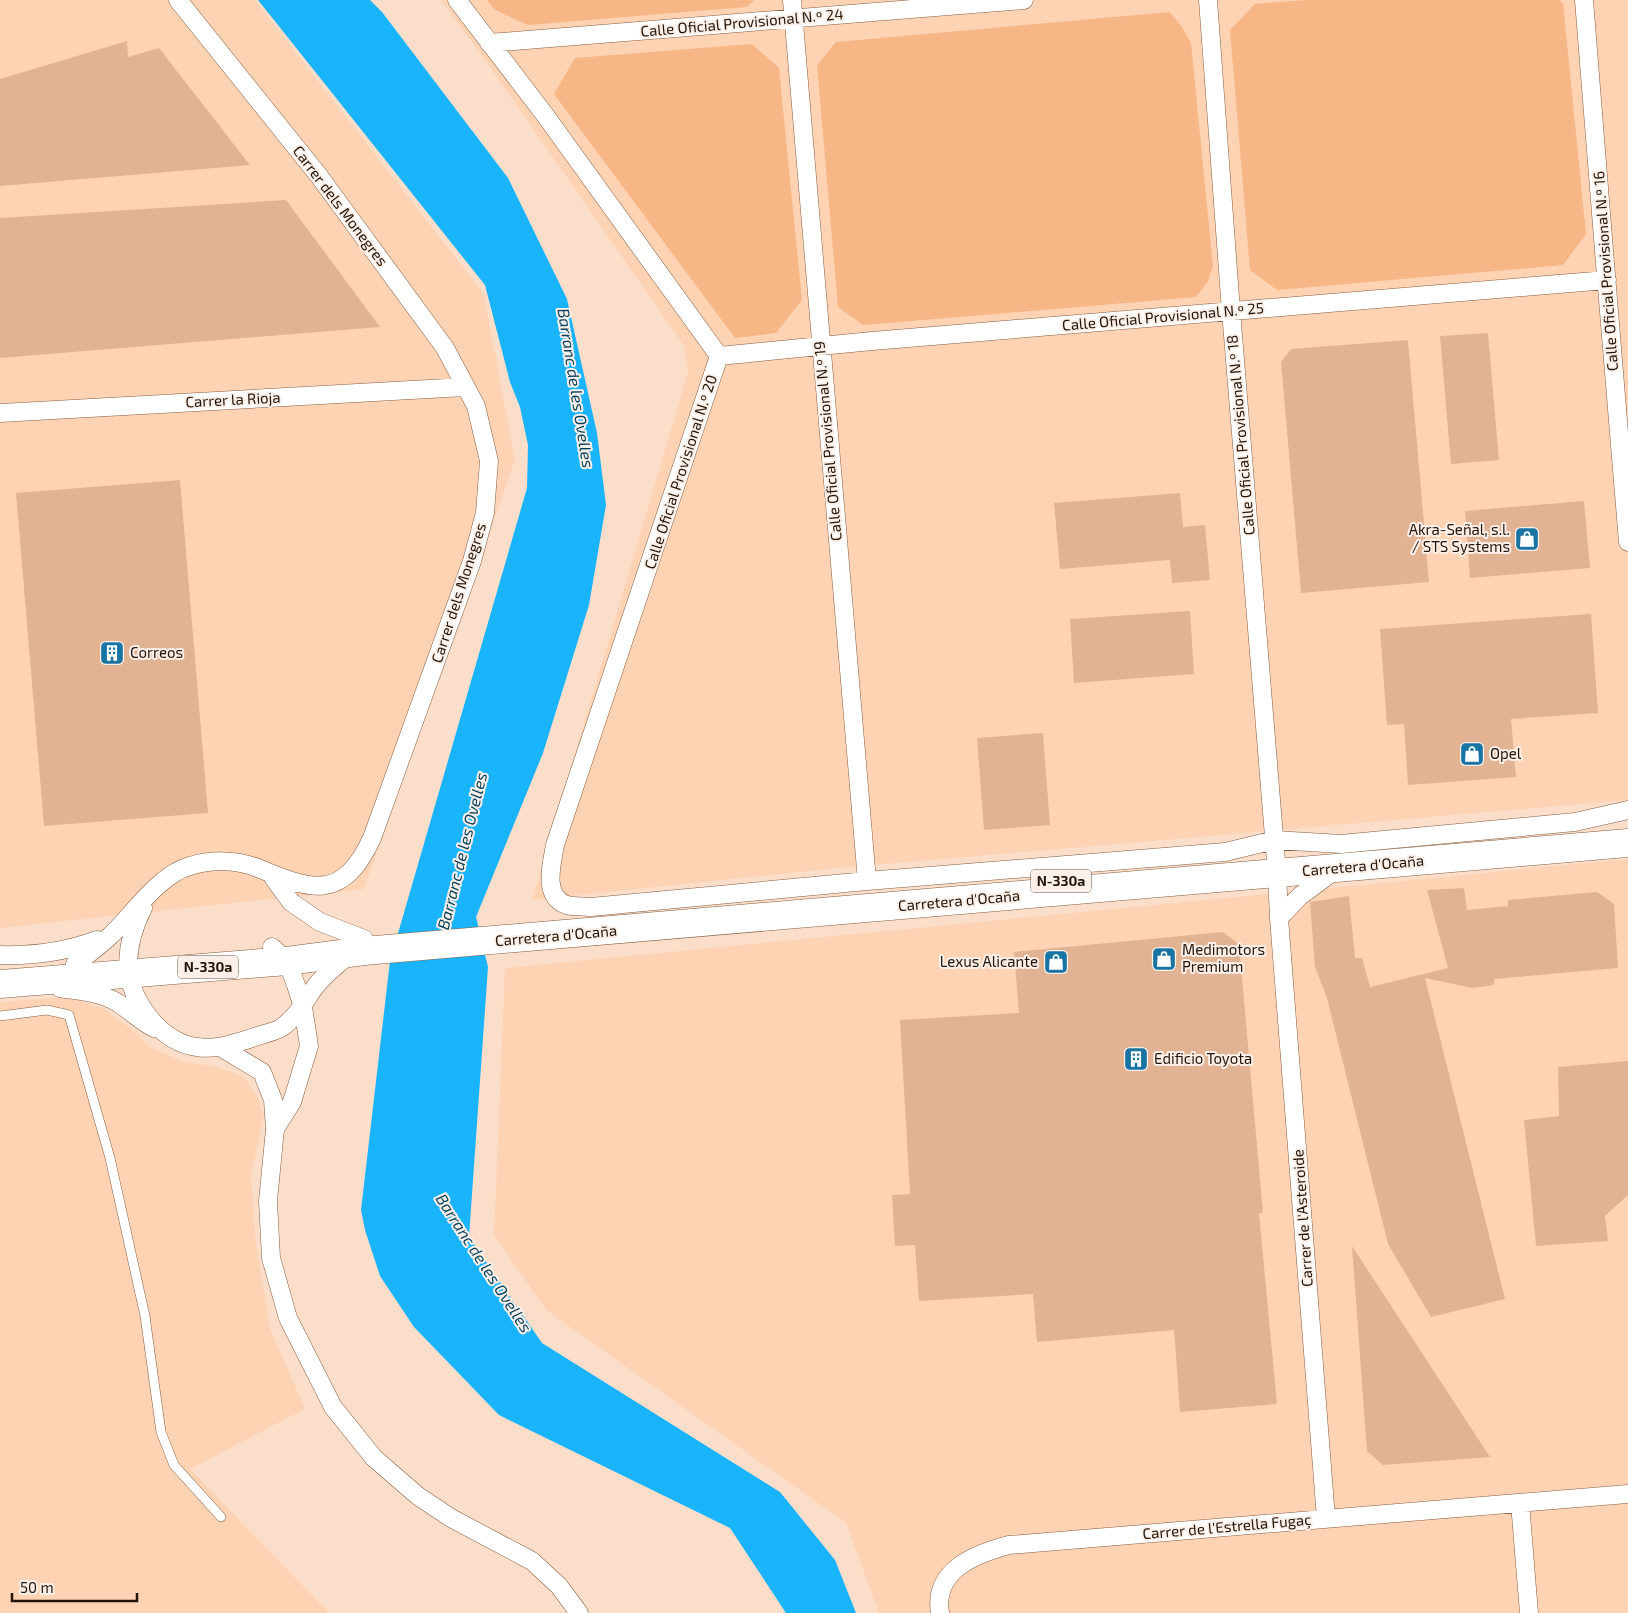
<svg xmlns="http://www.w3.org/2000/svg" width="1628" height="1613" viewBox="0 0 1628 1613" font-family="'Exo 2',sans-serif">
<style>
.built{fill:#fed3b4}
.green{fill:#f7b686}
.water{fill:#1ab4fc}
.building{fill:#e1b392}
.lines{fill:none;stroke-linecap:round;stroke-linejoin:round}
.service-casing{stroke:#865d3f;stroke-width:10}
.minor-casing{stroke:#865d3f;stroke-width:19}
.primary-casing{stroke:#865d3f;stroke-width:29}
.service{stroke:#fff;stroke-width:9}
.minor{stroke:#fff;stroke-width:18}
.primary{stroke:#fff;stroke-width:28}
.labels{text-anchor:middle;stroke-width:4;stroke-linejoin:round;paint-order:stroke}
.shield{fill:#faf0e9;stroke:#65574c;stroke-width:1}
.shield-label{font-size:14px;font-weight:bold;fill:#251508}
.street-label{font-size:15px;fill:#251508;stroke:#faf0e9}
.poi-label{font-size:15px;fill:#251508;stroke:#faf0e9;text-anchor:start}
.water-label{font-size:16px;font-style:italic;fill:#023e5a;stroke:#faf0e9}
</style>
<rect width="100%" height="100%" fill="#fbdeca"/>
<!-- built -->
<path class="built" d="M0,0H255L484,294L515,460L364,889L0,928Z
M441,0H1628V800L838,868L532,900L688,372L684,346L478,50Z
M1628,859V1613H879L846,1523L546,1310L494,1235L505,968Z
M66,997L103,1008L130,1028L150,1047L181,1061L218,1067L244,1077L257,1096L264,1116L251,1175L256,1243L270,1328L305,1409L190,1469L329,1613H0V1002Z"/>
<!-- green -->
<path class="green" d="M487,0H754L747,7L528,25L495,10Z
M1305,0H1559L1563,3L1586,234L1563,265L1277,290L1250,270L1230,30L1255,4Z
M1170,12L1182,27L1191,43L1213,266L1208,281L1196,297L863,325L838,307L817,65L836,42Z
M752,44L779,68L802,300L776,333L735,338L554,94L575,58Z"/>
<!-- water -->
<path class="water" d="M258,0H370L382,12L508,178L567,299L597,433L606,505L589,605L543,753L476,917L488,967L469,1237L542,1343L780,1492L835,1560L856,1613H786L730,1528L499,1415L414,1327L380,1276L365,1230L361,1210L390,961L527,488L528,445L520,407L510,382L485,285Z"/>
<!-- building -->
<path class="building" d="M127,41L128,57L159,48L250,165L0,186V79Z
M286,200L380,327L0,358V218Z
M1488,333L1499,460L1451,464L1440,336Z
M1408,340L1429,582L1301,593L1281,362L1291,349Z
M180,480L208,813L44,826L16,493Z
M1180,493L1183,527L1205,525L1210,580L1172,583L1170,560L1060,569L1054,503Z
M1584,501L1590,568L1470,578L1465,511Z
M1190,611L1194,674L1074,683L1070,619Z
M1591,614L1598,713L1511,719L1516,777L1408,785L1404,724L1387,725L1380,629Z
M1043,733L1050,825L984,830L977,738Z
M1464,888L1467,910L1508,906V900L1597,892L1614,904L1618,968L1494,979V985L1472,988L1425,978L1505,1299L1431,1317L1388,1244L1327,998L1315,967L1310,902L1349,896L1355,958H1362L1370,987L1448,968L1427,890Z
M1223,932L1239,944L1263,1213H1259L1277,1404L1180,1412L1174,1330L1037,1342L1033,1294L919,1301L915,1245L895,1246L892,1195L910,1194L900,1020L1019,1013L1014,952Z
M1628,1061V1195L1605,1216L1608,1241L1536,1246L1524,1120L1559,1116L1558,1067Z
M1352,1246L1490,1457L1383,1465L1367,1451Z"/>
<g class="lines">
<defs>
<path id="service" d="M0,1016L47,1010L69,1015L110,1158L145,1316L161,1432L174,1465L221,1517"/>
<path id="minor" d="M457,0L545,115L719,356L555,845C552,863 542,897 567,905C574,907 584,906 591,907L867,881L1225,852L1275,840L1341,844L1575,822L1628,810
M792,0L867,881
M1208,0L1231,311L1277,873L1279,918L1326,1518
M1584,0C1599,181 1612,361 1628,542
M489,43L1024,0
M719,356L872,341L1607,280
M0,413L465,387
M272,876L291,902L320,922L364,939
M143,908C133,928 126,951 129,974C134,1006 163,1043 197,1047C216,1050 231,1044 249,1039C258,1035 272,1033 281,1028C295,1018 303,1005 312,991C322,976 337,965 350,954
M1279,918L1300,896L1335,870
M272,947L287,961L296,985L303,1007L309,1046L292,1102L275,1129
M0,955C34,956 65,952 97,940
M75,964C87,955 100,946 111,935C133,914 160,874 190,866C212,859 237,860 258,868C312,891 343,901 372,838L472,561L485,513L489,461L476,406L445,348L319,176L178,0
M60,988C79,991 101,992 118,1003C131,1011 140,1021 154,1028
M222,1048L262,1072L273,1100L275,1129L268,1201L271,1258L288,1318L333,1407L374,1458L418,1496L451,1518L532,1561L559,1586L579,1613
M1520,1503L1529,1613
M940,1613C933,1570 975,1554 1009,1545L1628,1494"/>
<path id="primary" d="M0,984L287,961L364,951L1628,843"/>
</defs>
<!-- service casing -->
<use href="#service" class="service-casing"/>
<!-- minor casing -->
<use href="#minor" class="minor-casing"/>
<!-- primary casing -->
<use href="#primary" class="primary-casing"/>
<!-- service -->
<use href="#service" class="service"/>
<!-- minor -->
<use href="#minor" class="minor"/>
<!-- primary -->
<use href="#primary" class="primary"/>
</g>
<!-- icons -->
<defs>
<symbol id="shop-square" viewBox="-11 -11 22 22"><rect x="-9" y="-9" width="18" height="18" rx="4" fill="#1974a3" stroke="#faf0e9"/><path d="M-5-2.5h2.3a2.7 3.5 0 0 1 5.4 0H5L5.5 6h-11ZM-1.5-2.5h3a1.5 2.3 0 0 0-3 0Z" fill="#fff"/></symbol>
<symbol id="building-square" viewBox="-11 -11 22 22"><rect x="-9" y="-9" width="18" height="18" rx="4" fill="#1974a3" stroke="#faf0e9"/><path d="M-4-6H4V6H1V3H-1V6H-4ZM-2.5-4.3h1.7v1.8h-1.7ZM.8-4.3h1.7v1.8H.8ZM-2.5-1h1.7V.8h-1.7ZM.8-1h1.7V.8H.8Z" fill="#fff"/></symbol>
</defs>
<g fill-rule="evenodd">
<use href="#shop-square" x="1513" y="525" width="28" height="28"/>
<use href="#building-square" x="98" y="639" width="28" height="28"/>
<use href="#shop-square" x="1458" y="740" width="28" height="28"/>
<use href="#shop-square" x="1150" y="945" width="28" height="28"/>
<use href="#shop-square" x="1042" y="948" width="28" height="28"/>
<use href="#building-square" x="1122" y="1045" width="28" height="28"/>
</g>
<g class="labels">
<!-- shield labels -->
<g class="shield">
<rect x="1031" y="869.5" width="60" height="23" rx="4"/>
<rect x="178" y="955.5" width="60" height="23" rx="4"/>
</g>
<g class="shield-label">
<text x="1061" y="886">N-330a</text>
<text x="208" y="972">N-330a</text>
</g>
<!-- street labels -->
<g class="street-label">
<text transform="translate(742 23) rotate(-5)" y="5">Calle Oficial Provisional N.º 24</text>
<text transform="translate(340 206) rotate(53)" y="5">Carrer dels Monegres</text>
<text transform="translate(1606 271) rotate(-94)" y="5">Calle Oficial Provisional N.º 16</text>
<text transform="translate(1163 317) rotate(-5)" y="5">Calle Oficial Provisional N.º 25</text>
<text transform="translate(233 400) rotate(-3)" y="5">Carrer la Rioja</text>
<text transform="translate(1241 435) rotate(-95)" y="5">Calle Oficial Provisional N.º 18</text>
<text transform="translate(828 441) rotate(-95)" y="5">Calle Oficial Provisional N.º 19</text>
<text transform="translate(681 472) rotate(-72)" y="5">Calle Oficial Provisional N.º 20</text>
<text transform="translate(459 593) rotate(-72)" y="5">Carrer dels Monegres</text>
<text transform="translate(1363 866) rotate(-5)" y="5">Carretera d'Ocaña</text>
<text transform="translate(959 901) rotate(-5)" y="5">Carretera d'Ocaña</text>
<text transform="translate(556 936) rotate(-5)" y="5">Carretera d'Ocaña</text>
<text transform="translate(1303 1218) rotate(-94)" y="5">Carrer de l'Asteroide</text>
<text transform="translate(1227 1527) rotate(-5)" y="5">Carrer de l'Estrella Fugaç</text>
</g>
<!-- poi labels -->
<g class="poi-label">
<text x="1510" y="535" text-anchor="end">Akra-Señal, s.l.<tspan x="1510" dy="17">/ STS Systems</tspan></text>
<text x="130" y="658">Correos</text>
<text x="1490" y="759">Opel</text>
<text x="1182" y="955">Medimotors<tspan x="1182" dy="17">Premium</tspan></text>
<text x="1038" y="967" text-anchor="end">Lexus Alicante</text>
<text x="1154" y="1064">Edificio Toyota</text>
</g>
<!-- water labels -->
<g class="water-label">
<text transform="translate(576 388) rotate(81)" y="6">Barranc de les Ovelles</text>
<text transform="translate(462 851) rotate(-76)" y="6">Barranc de les Ovelles</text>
<text transform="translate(484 1263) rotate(57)" y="6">Barranc de les Ovelles</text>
</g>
</g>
<!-- scale -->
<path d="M12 1593v8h125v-8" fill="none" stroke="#251508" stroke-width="2.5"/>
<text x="20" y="1593" font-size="15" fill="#251508" stroke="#faf0e9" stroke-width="4" paint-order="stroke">50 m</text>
</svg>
